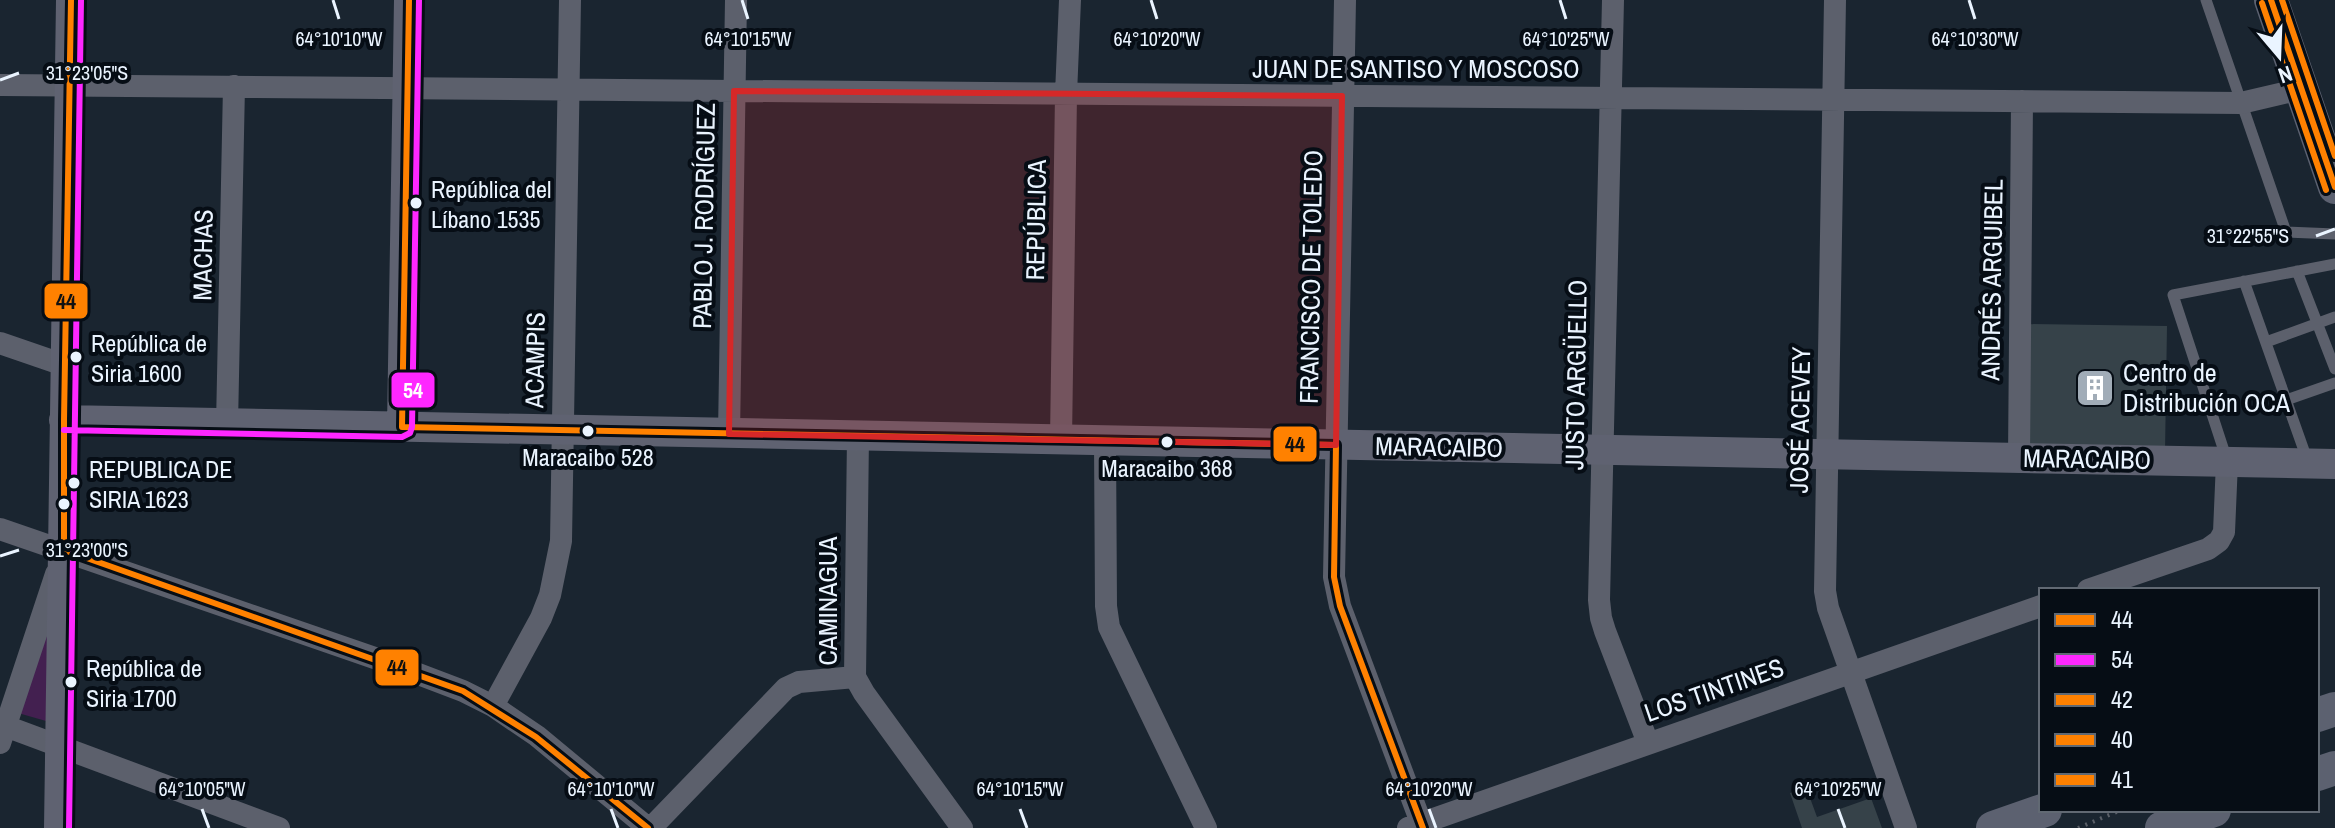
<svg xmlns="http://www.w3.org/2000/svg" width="2335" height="828" viewBox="0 0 2335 828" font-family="'Archivo Narrow',sans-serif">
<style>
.green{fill:#432050}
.building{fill:#364249}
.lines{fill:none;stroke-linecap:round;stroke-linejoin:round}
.path{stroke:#5a5f68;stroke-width:4;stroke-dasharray:2 6;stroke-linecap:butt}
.lane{stroke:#5c606c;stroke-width:11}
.street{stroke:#5c606c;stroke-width:22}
.secondary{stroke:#5f6271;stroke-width:30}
.primary{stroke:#5c6170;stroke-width:34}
.bus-1-casing{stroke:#060d15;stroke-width:12}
.bus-2-casing{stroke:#060d15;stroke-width:12}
.bus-3-casing{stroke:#060d15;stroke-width:12}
.bus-4-casing{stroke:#060d15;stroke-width:12}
.bus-5-casing{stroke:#060d15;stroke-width:12}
.bus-1{stroke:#ff8100;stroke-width:6}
.bus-2{stroke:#fe27ff;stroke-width:6}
.bus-3{stroke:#ff8100;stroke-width:6}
.bus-4{stroke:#ff8100;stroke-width:6}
.bus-5{stroke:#ff8100;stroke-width:6}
.marked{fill:#d62828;fill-opacity:0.2;stroke:#d62828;stroke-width:6;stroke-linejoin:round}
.ticks{fill:none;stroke:#eaf4ff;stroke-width:3}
.bus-dot{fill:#eaf4ff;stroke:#060d15;stroke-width:3}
.labels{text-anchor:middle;stroke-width:8;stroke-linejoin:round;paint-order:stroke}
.bus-label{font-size:24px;fill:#eaf4ff;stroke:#060d15;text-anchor:start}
.street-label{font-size:26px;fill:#eaf4ff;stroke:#060d15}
.poi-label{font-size:26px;fill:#eaf4ff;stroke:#060d15;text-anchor:start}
.ticks-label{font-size:20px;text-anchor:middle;fill:#eaf4ff;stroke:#060d15;stroke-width:8;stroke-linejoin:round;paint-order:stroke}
.line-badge{stroke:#060d15;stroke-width:3}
.badge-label{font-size:22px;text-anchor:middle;font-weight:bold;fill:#fff}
.pale-badge-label{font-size:22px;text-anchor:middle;font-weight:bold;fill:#111}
</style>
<rect width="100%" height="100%" fill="#1a2530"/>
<!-- green -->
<path class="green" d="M51,617L53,723L18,713Z"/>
<!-- building -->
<path class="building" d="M2025,324L2167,326L2165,452L2022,450Z
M1806,787L1817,817L1871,798L1882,828H1802L1790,793Z"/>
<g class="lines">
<!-- path -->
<path class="path" d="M2078,828L2121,810"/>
<!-- lane -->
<path class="lane" d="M2206,0L2286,232L2335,234
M2297,271L2335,369
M2244,281L2307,459
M2266,342L2335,317
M2286,400L2335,383
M2227,460L2173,295L2335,264"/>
<!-- street -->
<path class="street" d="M1345,0L1334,577L1340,606L1423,828
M1613,0L1599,600L1601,618L1605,631L1648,743
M1835,0L1825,591L1828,608L1906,828
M0,85L2241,103L2301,89
M0,343L64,365
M227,425L234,86
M729,434L736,0
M858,436L855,677L864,693L962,828
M1061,440L1066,94L1070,0
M1105,441L1106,606L1109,627L1206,828
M2019,458L2022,101
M0,529L392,664L463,691L493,706L537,736L648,828
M2088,590L2208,549L2219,541L2224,532L2227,462
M493,706L541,618L550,595L561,541L570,0
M0,724L279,828
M0,743L56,574
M651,828L786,688L799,682L855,677
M1408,828L2041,606"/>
<!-- secondary -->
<path class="secondary" d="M64,420L2335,464
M402,427L409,0
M59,828L71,0"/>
<!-- primary -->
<path class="primary" d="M2271,0L2335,187
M2317,715L2335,709
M2317,774L2335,768
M1993,828L2045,810
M2162,828L2214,810"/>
<defs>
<path id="bus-1" d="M71,0L64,420V550L463,691L536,737L648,828
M409,0L402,427L1336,445L1334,577L1340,606L1423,828"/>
<path id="bus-2" d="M64,430L402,437L410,433L412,427L419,0
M69,828L81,0"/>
<path id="bus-3" d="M2271,0L2335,187"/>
<path id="bus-4" d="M2262,3L2326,190"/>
<path id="bus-5" d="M2282,0L2335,156"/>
</defs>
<!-- bus-1 casing -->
<use href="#bus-1" class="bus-1-casing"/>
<!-- bus-2 casing -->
<use href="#bus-2" class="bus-2-casing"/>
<!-- bus-3 casing -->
<use href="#bus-3" class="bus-3-casing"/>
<!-- bus-4 casing -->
<use href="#bus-4" class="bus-4-casing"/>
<!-- bus-5 casing -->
<use href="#bus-5" class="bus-5-casing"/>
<!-- bus-1 -->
<use href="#bus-1" class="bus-1"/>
<!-- bus-2 -->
<use href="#bus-2" class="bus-2"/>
<!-- bus-3 -->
<use href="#bus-3" class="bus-3"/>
<!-- bus-4 -->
<use href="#bus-4" class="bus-4"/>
<!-- bus-5 -->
<use href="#bus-5" class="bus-5"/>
</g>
<!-- marked area -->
<path class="marked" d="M734,91L1342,96L1336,445L729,434Z"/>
<!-- ticks -->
<path class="ticks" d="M333,0L339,19M742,0L748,19M1151,0L1157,19M1560,0L1566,19M1969,0L1975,19M0,80L19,73M2316,236L2335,229M0,556L19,550M202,809L209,828M611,809L618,828M1020,809L1027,828M1429,809L1436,828M1838,809L1845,828"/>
<!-- icons -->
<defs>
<symbol id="building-square" viewBox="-11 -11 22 22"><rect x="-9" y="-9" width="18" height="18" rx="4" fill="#a1acb7" stroke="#060d15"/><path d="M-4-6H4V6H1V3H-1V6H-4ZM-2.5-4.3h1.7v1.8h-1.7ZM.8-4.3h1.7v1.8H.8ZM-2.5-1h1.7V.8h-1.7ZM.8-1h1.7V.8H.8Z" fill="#fff"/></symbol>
</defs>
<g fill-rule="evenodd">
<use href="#building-square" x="2073" y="366" width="44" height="44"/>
</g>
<!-- markers -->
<g class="bus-dot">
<circle cx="416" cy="203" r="7"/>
<circle cx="76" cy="357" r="7"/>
<circle cx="588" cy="431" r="7"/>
<circle cx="1167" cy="442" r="7"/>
<circle cx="74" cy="483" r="7"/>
<circle cx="64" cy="504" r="7"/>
<circle cx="71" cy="682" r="7"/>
</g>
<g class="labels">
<!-- bus labels -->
<g class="bus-label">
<text x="431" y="198">República del<tspan x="431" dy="30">Líbano 1535</tspan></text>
<text x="91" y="352">República de<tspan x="91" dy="30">Siria 1600</tspan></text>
<text x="588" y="466" text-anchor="middle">Maracaibo 528</text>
<text x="1167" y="477" text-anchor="middle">Maracaibo 368</text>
<text x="89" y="478">REPUBLICA DE<tspan x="89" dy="30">SIRIA 1623</tspan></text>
<text x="86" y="677">República de<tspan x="86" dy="30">Siria 1700</tspan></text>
</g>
<!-- street labels -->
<g class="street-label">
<text x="1416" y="78">JUAN DE SANTISO Y MOSCOSO</text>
<text transform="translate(704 216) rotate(-89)" y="9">PABLO J. RODRÍGUEZ</text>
<text transform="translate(1036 220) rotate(-89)" y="9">REPÚBLICA</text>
<text transform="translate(203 255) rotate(-89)" y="9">MACHAS</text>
<text transform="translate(1311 277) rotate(-89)" y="9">FRANCISCO DE TOLEDO</text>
<text transform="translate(1992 280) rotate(-89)" y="9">ANDRÉS ARGUIBEL</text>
<text transform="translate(535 360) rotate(-89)" y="9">ACAMPIS</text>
<text transform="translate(1576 375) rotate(-89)" y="9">JUSTO ARGÜELLO</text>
<text transform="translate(1800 420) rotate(-89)" y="9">JOSÉ ACEVEY</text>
<text transform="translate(1439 447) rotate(1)" y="9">MARACAIBO</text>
<text transform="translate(2087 459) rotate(1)" y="9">MARACAIBO</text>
<text transform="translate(828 601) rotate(-90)" y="9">CAMINAGUA</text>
<text transform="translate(1714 690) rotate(-19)" y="9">LOS TINTINES</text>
</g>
<!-- poi labels -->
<g class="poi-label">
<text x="2123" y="382">Centro de<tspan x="2123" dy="30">Distribución OCA</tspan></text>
</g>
</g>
<g class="ticks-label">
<text x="339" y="46">64°10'10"W</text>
<text x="748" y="46">64°10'15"W</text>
<text x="1157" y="46">64°10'20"W</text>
<text x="1566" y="46">64°10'25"W</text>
<text x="1975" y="46">64°10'30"W</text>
<text x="87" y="80">31°23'05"S</text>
<text x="2248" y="243">31°22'55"S</text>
<text x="87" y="557">31°23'00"S</text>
<text x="202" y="796">64°10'05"W</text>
<text x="611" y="796">64°10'10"W</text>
<text x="1020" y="796">64°10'15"W</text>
<text x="1429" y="796">64°10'20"W</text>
<text x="1838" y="796">64°10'25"W</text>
</g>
<g class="line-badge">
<rect x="43" y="282" width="46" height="38" rx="8" fill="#ff8100"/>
<rect x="390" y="371" width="46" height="38" rx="8" fill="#fe27ff"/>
<rect x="1272" y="425" width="46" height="38" rx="8" fill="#ff8100"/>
<rect x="374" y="648" width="46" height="39" rx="8" fill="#ff8100"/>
</g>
<g class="badge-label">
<text x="413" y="398">54</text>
</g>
<g class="pale-badge-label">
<text x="66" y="309">44</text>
<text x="1295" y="452">44</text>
<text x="397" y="675">44</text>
</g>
<!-- legend -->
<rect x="2039" y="588" width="280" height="224" fill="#060d15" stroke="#616973" stroke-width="2"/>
<rect x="2055" y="614" width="40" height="12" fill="#ff8100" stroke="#616973" stroke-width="2"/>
<text x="2111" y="628" font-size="24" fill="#eaf4ff">44</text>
<rect x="2055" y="654" width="40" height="12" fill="#fe27ff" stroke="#616973" stroke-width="2"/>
<text x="2111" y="668" font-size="24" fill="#eaf4ff">54</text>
<rect x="2055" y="694" width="40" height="12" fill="#ff8100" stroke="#616973" stroke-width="2"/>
<text x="2111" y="708" font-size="24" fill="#eaf4ff">42</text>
<rect x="2055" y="734" width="40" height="12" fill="#ff8100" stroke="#616973" stroke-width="2"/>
<text x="2111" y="748" font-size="24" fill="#eaf4ff">40</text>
<rect x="2055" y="774" width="40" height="12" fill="#ff8100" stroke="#616973" stroke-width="2"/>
<text x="2111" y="788" font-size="24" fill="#eaf4ff">41</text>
<!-- north arrow -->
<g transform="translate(2279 56) rotate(161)" stroke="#060d15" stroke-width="6" paint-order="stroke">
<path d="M0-6L14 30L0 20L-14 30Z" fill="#eaf4ff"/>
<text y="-12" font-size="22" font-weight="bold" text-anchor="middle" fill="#eaf4ff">N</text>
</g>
</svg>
